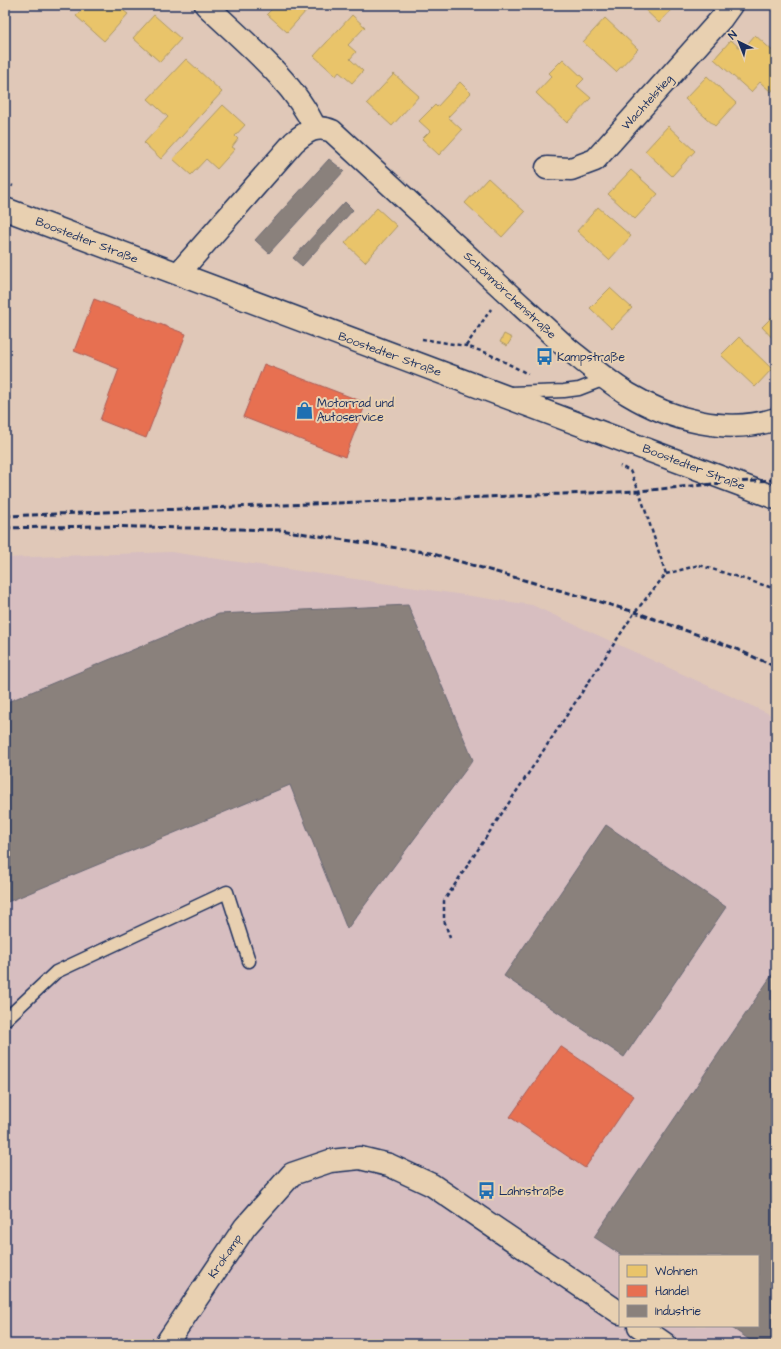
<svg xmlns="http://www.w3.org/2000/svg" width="781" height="1349" viewBox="0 0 781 1349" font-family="'Architects Daughter',sans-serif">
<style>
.built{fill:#d7bec0;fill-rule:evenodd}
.homes{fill:#e9c46a;stroke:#ab9766}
.shops{fill:#e76f51;stroke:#aa5c55}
.industry{fill:#8a817c;stroke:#696873}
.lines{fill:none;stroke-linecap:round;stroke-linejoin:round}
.service-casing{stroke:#1b2f5e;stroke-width:15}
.minor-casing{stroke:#1b2f5e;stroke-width:25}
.tertiary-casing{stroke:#1b2f5e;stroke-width:25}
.path{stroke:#1b2f5e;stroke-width:2.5;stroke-dasharray:4 3;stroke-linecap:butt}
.service{stroke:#e8d0b1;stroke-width:12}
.minor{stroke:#e8d0b1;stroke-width:22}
.tertiary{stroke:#e8d0b1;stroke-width:22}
.rail{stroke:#1b2f5e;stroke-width:3;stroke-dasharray:6 3;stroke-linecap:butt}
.labels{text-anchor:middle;stroke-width:4;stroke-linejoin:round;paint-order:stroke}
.street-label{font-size:12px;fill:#1b2f5e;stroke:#e8d0b1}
.poi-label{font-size:12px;fill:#1b2f5e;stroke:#e8d0b1;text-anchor:start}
</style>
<rect width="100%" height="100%" fill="#e0c8b8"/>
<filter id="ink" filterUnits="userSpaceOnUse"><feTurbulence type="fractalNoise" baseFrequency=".025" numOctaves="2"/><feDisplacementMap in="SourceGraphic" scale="8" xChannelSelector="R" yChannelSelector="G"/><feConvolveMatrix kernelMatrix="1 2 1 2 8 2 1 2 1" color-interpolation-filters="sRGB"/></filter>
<g filter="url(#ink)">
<!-- built -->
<path class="built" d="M171,552L532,605L776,717V1344H5V558ZM620,1256H758V1326H620Z"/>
<!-- homes -->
<path class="homes" d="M86,5H130L124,11L128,14L104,41L76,16Z
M276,5H301L307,10L287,32L267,14Z
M640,5H676L659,23Z
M154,15L181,39L160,62L133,38Z
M352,15L365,27L348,45L356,52L350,59L363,71L352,83L339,72L336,76L314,56Z
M605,18L638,49L616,72L583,42Z
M755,35L776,54V86L771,92L760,82L751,92L714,59L731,40L742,50Z
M186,59L222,92L161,159L144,143L168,117L148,99Z
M563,59L584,79L577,86L591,98L567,123L536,93L552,76L549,73Z
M394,74L419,96L392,126L367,103Z
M707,76L736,103L715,126L685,99Z
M460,82L471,93L448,117L462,130L439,155L422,139L430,131L419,121L435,105L437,107Z
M223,105L245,125L235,136L238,139L232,147L235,149L217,169L206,159L191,175L173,159Z
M668,126L695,151L672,176L645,151Z
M631,170L658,194L635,219L608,194Z
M488,178L525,212L502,237L465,203Z
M598,207L631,236L609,260L577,231Z
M377,208L397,226L365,262L345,243Z
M610,288L632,308L612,329L590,308Z
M776,313V342L762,327Z
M504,334L512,338L507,346L500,342Z
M739,337L772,369L755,387L721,355Z"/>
<!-- shops -->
<path class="shops" d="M94,299L186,334L146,438L100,420L119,369L74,351Z
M264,364L366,403L345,457L243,417Z
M560,1046L634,1096L585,1168L510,1117Z"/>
<!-- industry -->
<path class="industry" d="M329,159L344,171L269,253L255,240Z
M345,202L353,210L302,266L293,258Z
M408,605L473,760L347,929L290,785L5,903V703L219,614Z
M606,825L726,907L624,1057L504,976Z
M776,969V1344H756L729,1326H758V1256H623L594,1237Z"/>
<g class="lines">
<defs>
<path id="service" d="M510,393L564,391L579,389L605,379
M5,1020L56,972L227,892L249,961"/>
<path id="minor" d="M206,5C243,41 294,81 315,128
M547,168L571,169L595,160L721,19L731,5
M639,1326L665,1344
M166,1344L245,1227L292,1174L330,1161L360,1158L389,1165L432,1185L620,1313"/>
<path id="tertiary" d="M5,209L776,498
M178,274L294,142C306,132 316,124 332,131L567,348C587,364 607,381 628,394C671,420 728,435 776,419"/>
</defs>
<!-- service casing -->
<use href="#service" class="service-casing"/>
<!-- minor casing -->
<use href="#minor" class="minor-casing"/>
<!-- tertiary casing -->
<use href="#tertiary" class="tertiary-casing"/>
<!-- path -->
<path class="path" d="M5,183L13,186
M422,339L466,346L487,353L528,374
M466,346L491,309
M666,574L699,565L776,589
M450,938L444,920V901L635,612L666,574L639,491L630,471L620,466"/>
<!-- service -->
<use href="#service" class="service"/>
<!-- minor -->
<use href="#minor" class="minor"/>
<!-- tertiary -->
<use href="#tertiary" class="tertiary"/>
<!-- rail -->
<path class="rail" d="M5,516L639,491L734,482L776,480
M5,528L94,526L280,530L430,553L635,612L734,648L776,667"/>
</g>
</g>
<!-- icons -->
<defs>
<symbol id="bus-bare" viewBox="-9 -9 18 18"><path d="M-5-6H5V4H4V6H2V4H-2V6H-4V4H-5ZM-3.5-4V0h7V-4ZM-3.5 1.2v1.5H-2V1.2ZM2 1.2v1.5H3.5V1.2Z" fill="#1f6fb2" stroke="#e8d0b1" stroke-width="2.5" paint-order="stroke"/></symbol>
<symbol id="shop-bare" viewBox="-9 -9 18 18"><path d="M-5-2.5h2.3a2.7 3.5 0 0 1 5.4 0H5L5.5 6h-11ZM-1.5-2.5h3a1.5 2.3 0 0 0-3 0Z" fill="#1f6fb2" stroke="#e8d0b1" stroke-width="2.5" paint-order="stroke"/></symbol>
</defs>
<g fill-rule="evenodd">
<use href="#bus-bare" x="532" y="344" width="25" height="25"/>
<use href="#shop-bare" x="292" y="398" width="25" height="25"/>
<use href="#bus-bare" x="474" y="1178" width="25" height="25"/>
</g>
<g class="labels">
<!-- street labels -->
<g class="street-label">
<text transform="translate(647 102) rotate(-48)" y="4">Wachtelstieg</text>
<text transform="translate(87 240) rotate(21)" y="4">Boostedter Straße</text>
<text transform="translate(510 295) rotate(43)" y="4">Schönmörchenstraße</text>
<text transform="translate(390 354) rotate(20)" y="4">Boostedter Straße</text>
<text transform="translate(694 467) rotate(21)" y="4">Boostedter Straße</text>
<text transform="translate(225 1256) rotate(-56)" y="4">Krokamp</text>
</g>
<!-- poi labels -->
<g class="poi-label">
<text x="557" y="361">Kampstraße</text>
<text x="317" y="407">Motorrad und<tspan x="317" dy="14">Autoservice</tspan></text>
<text x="499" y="1195">Lahnstraße</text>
</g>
</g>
<!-- margin -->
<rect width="781" height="1349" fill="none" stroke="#e8d0b1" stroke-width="20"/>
<rect x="10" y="10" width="761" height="1329" fill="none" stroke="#1b2f5e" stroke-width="1.5" filter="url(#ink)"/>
<!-- legend -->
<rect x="619" y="1255" width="140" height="72" fill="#e8d0b1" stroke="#969090"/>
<rect x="627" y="1265" width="20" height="12" fill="#e9c46a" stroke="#969090"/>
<text x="655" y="1275" font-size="12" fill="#1b2f5e">Wohnen</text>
<rect x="627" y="1285" width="20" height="12" fill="#e76f51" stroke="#969090"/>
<text x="655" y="1295" font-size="12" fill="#1b2f5e">Handel</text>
<rect x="627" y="1305" width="20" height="12" fill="#8a817c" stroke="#969090"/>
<text x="655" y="1315" font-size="12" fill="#1b2f5e">Industrie</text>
<!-- north arrow -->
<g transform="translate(739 42) rotate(317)" stroke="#e8d0b1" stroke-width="3" paint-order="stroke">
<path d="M0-3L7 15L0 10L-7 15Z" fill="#1b2f5e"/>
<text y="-6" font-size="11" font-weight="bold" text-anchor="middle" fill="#1b2f5e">N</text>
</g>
</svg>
